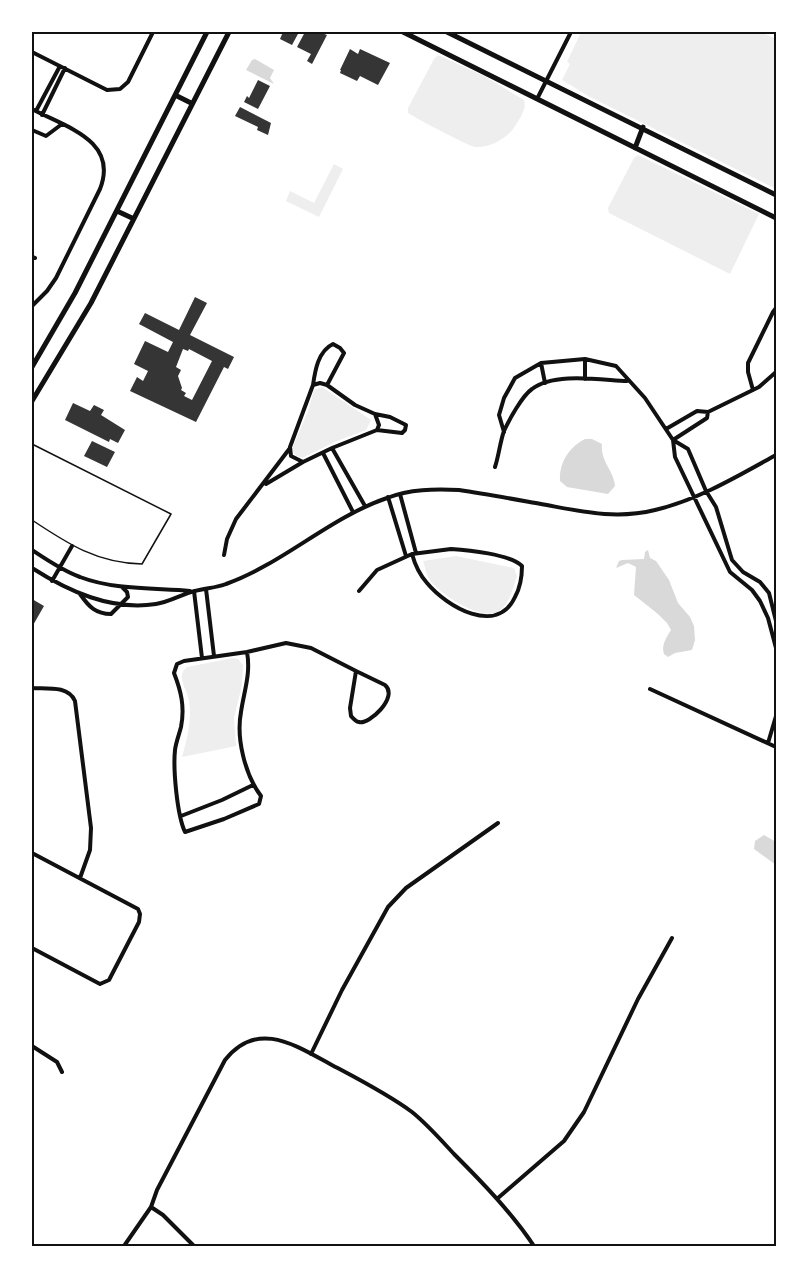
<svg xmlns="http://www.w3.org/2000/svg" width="808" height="1278" viewBox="0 0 808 1278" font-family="Helvetica,sans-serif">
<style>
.green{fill:#eee}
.water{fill:#d9d9d9}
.building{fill:#353535;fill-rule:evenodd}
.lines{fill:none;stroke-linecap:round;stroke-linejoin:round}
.service{stroke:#111;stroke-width:1.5}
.minor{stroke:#111;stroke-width:4}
.secondary{stroke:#111;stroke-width:5}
.neatline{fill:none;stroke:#111;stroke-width:2}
</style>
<rect width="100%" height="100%" fill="#fff"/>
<!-- green -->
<path class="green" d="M581,32H761L776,39V189L590,97L562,80L570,64L567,62Z
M438,55L484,76L524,100C527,109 520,118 515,126C508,138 490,148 475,147C469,146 415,118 408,113V108L434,59Z
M638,155L759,214L730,274L609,213L608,208L634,158Z
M334,164L343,169L319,217L286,201L290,191L314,203Z
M322,387L371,420L366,430L337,441L302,458L295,455L292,449L308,411L314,390Z
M456,556L514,568L517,576C513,588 509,606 497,612C481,621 438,593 429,579C426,574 425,566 423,561Z
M233,658L238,659L243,665L242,685L234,718L236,746L182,757C187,739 192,720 189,701C187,688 175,677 187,667Z"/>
<!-- water -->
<path class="water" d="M255,59L274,70L270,78L274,84L246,70L252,60Z
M585,439H592L602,444C600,461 614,471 615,486L608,494L567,487L560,481C559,463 569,447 585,439Z
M648,550L650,558L656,561L669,580L678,603L690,617L694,626L695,640L692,650L675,653L668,657L664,654C661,646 666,638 671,630L667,623L658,614L634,595L636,567L628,563L616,568L619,561L622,560L644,559L645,552Z
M764,835L776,842V865L754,849L755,841Z"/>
<!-- building -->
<path class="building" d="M283,32H299L292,45L280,39Z
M305,32H319L327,35L312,64L307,61L311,54L297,47Z
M350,49L358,54L360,49L390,63L378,85L360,76L357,81L340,73L341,70H340Z
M258,80L270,86L258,109L244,102L247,96L249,98Z
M240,107L271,123L268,135L257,130L258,127L235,116Z
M195,297L207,303L190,335L234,357L228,369L224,367L196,422L130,391L137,377L143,381L148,371L134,364L145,341L168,352L173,342L139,324L145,313L179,330ZM183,349L188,351L189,349L212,361L192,400L184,396L186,393L181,390L182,388L178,376L181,370L176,367Z
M73,403L90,411L94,405L104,410L101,415L125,430L118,443L110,439L109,442L65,420Z
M92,441L115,452L107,467L84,456Z
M32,599L44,606L32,627Z"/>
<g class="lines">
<!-- service -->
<path class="service" d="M32,444L171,514L142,564C97,563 68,544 32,520"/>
<!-- minor -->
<path class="minor" d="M32,52L107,90L120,89L128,82L153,32
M537,99L571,32
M32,109C65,127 119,140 100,189L56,278L47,291L32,306
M36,111L60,66
M42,115L65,68
M32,130L46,136L62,124
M32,257L35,258
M585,359V379
M541,363L545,383
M320,383L327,385L355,405L375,414L379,425L377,430L332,448L303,462L291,456L290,447L313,385Z
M313,385C315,371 318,351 333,344L340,348L344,353L327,385
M753,390L748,372V363L773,312L776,308
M708,412L759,387L776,372
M375,414L390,417L406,425L405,430L402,433L377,430
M504,432L499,415L504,398L515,378L541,363L585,359L616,366L645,398L673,440L707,418L708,412L697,411L666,429
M332,448L365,506
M323,453L353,512
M495,467C499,455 500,442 504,431C509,420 522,396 532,389C554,372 601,380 627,381
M266,484L303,462
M400,494L416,553
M388,497L406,556
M451,549C468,550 509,554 522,566C522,576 520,588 515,597C497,636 447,607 427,583C419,574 415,565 412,554Z
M32,550C47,560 63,571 80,577C114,590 154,588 190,591
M224,555L227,539L236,519L290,448
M32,568C68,591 111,611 156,604C170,602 182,594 195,591C205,588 216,588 226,584C284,563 329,518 387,498C410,489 434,489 459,490C486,494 513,499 541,504C580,511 615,520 655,510C698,500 738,476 776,455
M52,581L72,546
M206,589L214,656
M194,591L202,658
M359,591L377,570L412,554
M80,594C89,607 96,614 111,614L128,597L127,592L122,587
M776,621L769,593L760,582L743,572L732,560L716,507L706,491L688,449L673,440L675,457L730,572L752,590L760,601L768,618L776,648
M247,652C251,674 244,691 241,712C236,738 245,775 261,796L259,804L224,819L185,832C177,815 173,769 175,750C176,742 179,735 181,727C185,707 181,691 174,673L177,664L184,661L247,652L286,643L311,648L356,671
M356,671L385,685C399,697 369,725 359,722C356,722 353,718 351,716L350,708Z
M32,688C46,689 68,685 75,701L91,828L90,850L80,878
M650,689L776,747
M768,743L776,716
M181,816L222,800L253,785
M32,853L138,909L140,914L139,922L109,980L100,984L32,948
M32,1046L57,1062L62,1072
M311,1054L342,990L388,907L406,888L498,823
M498,1198L564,1141L584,1112L638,999L672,938
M151,1207L163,1215L194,1246
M124,1246L151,1207L157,1190L225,1060C257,1020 293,1044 330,1064C358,1079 386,1093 412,1112C427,1124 441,1140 454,1154C483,1183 511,1212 534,1246"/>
<!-- secondary -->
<path class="secondary" d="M403,32L776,218
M447,32L776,195
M175,95L191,103
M635,148L643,127
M117,211L132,218
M32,367L75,293L207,32
M32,401L91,303L229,32"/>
</g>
<!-- border -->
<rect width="808" height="1278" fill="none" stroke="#ffffff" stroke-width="66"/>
<rect x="33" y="33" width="742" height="1212" class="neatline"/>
</svg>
